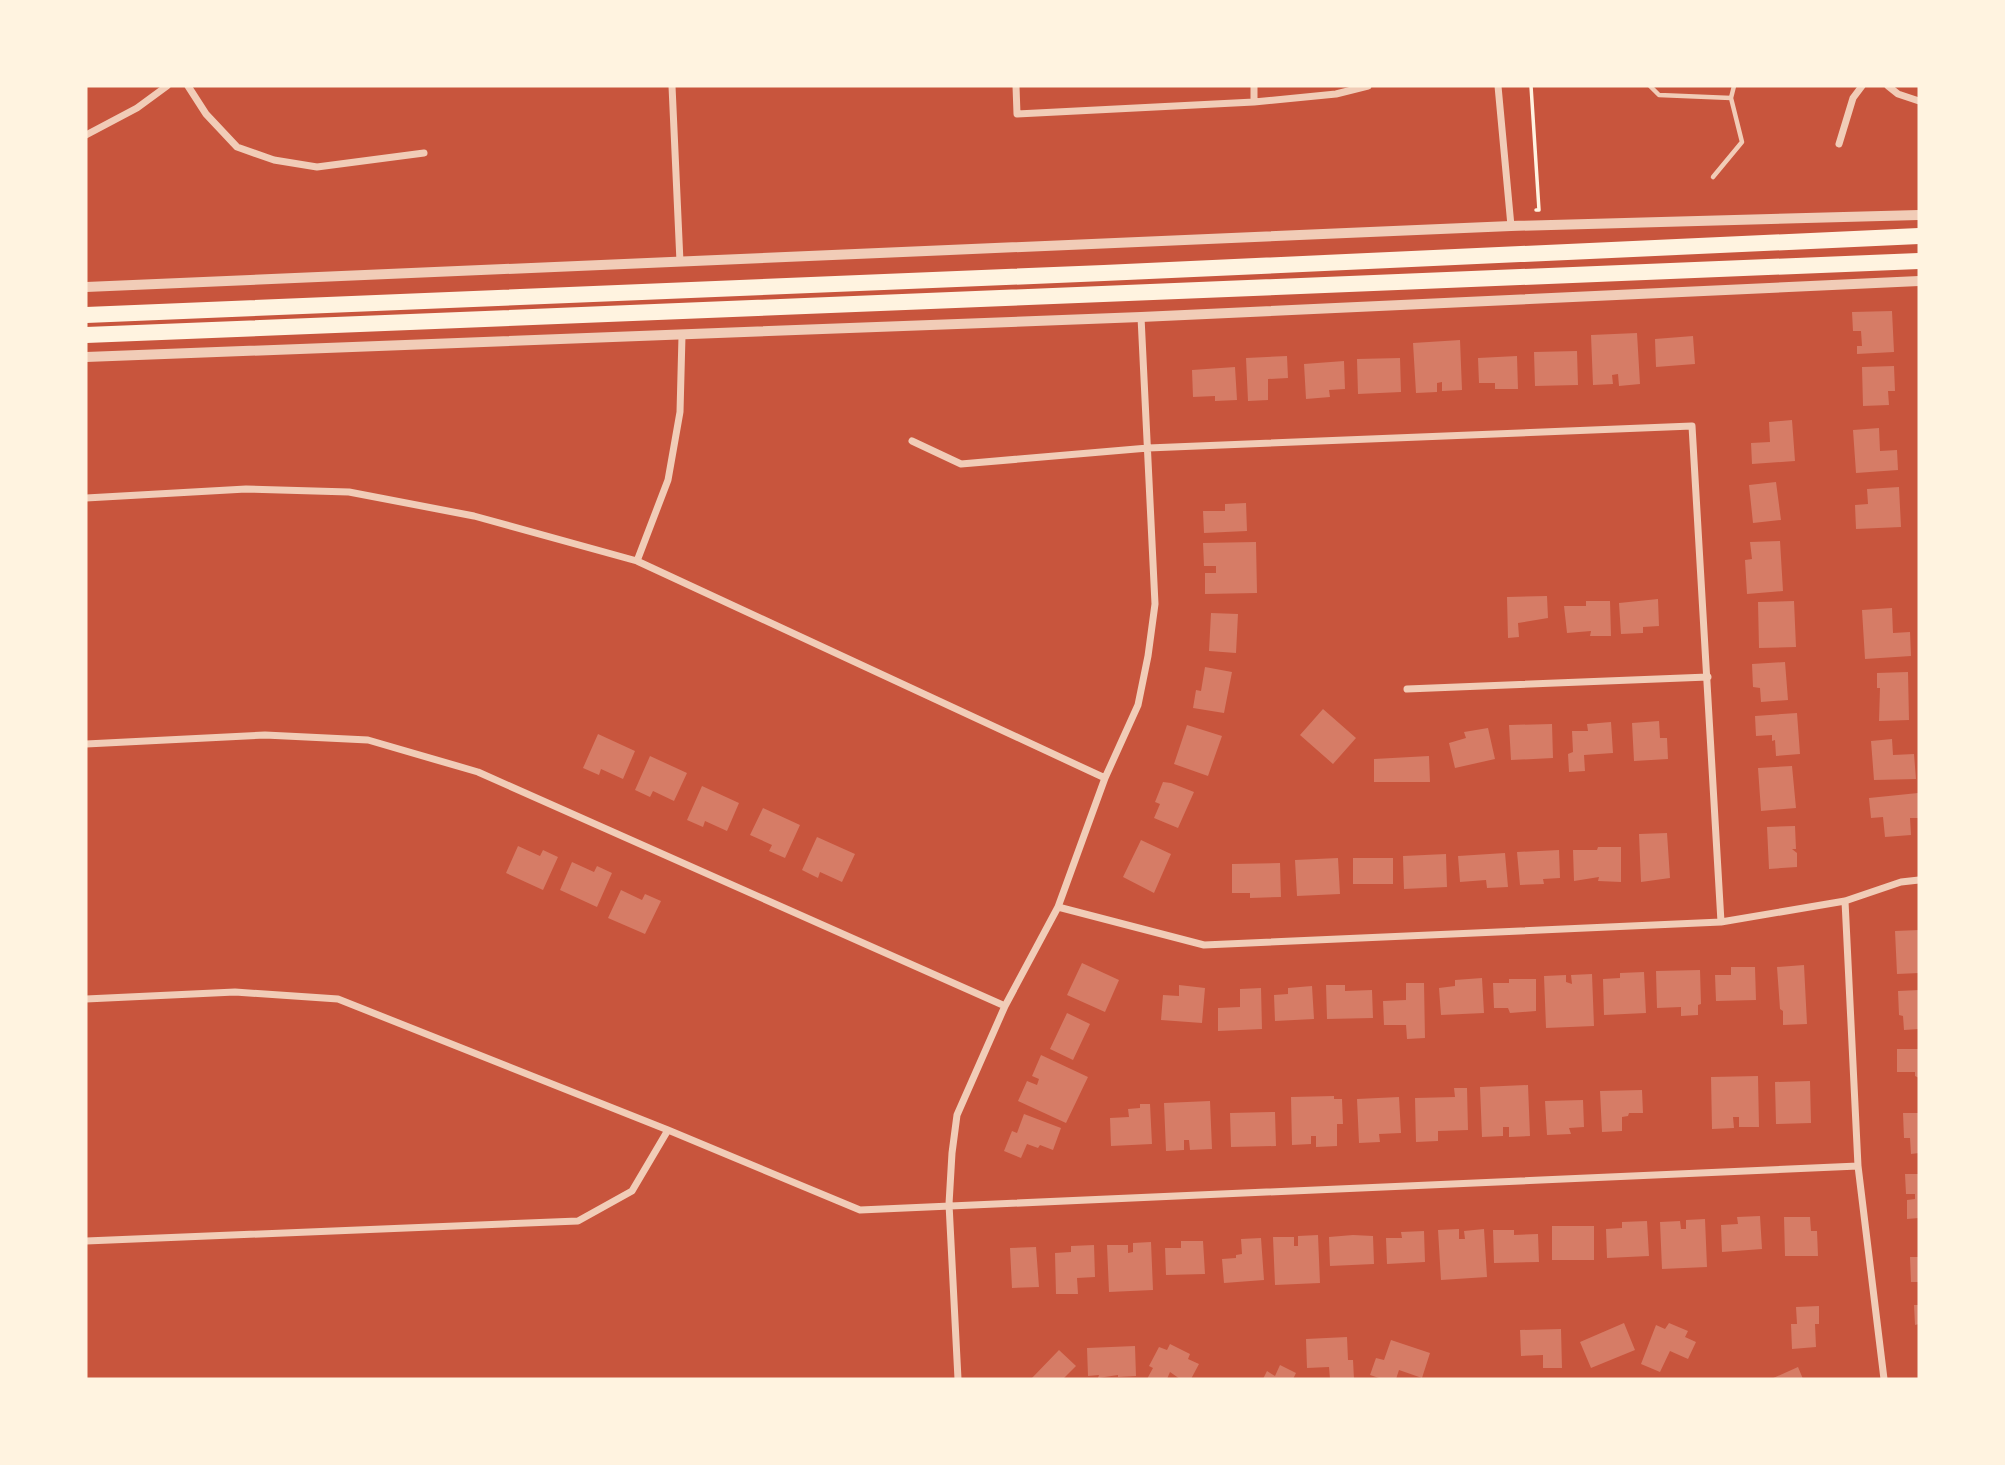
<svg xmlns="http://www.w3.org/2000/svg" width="2005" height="1465" viewBox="0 0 2005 1465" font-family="Signika,sans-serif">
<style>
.building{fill:#d67c66}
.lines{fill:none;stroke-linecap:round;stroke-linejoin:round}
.path{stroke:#fff3e0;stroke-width:3.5}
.service{stroke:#f1ccb7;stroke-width:4.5}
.minor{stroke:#f1ccb7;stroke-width:7}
.tertiary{stroke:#f1ccb7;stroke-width:10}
.trunk{stroke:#fff3e0;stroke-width:16}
</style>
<rect width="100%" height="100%" fill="#c8553d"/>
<!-- building -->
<path class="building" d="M1892,311L1894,352L1857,354V346H1862L1861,331H1853L1852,312Z
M1637,333L1640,384L1619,386L1618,374L1612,375L1613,384L1593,385L1591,335Z
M1693,336L1695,364L1656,367L1655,339Z
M1460,340L1462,390L1442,391V382L1437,383V392L1416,393L1413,343Z
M1577,351L1578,385L1535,386L1534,352Z
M1287,356L1288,378L1268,379V400L1248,401L1246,358Z
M1517,356L1518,389H1495V383H1479L1478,358Z
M1400,358L1401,392L1358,394L1357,359Z
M1344,361L1345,389L1329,390L1330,397L1306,399L1304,364Z
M1894,366L1895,391H1888L1889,405L1863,406L1862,367Z
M1235,367L1237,400L1215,401V396L1193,397L1192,370Z
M1792,420L1795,461L1752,464L1751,443L1770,442L1769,422Z
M1879,428L1880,451L1897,450L1898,470L1856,473L1853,430Z
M1776,482L1781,520L1753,523L1749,485Z
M1899,487L1901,527L1856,529L1855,505L1868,504L1867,489Z
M1246,503L1247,531L1204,533L1203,511H1225V504Z
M1780,541L1783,591L1747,594L1745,560L1752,559L1750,542Z
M1256,542L1257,593L1205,594V573H1216V566H1204L1203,543Z
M1547,596L1548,618L1518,623L1519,637L1508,638L1507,597Z
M1658,599L1659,626L1643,627V633L1621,634L1619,603Z
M1586,601H1610L1611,636H1590L1591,631L1567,633L1564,606H1586Z
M1794,601L1796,647L1759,648L1758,602Z
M1892,608L1893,633L1910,632L1911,656L1865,659L1862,610Z
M1211,613L1238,614L1236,653L1209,651Z
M1785,662L1788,700L1761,702L1760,688L1753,687L1752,664Z
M1205,667L1232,672L1224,713L1193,708L1196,690L1201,691Z
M1908,672L1909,720L1879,721L1880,688H1877V673Z
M1323,709L1356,738L1333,764L1300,735Z
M1797,713L1800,754L1776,756L1775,740L1772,741V735L1756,736L1755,716Z
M1659,721L1660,738H1667L1668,759L1634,761L1632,723Z
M1611,722L1613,753L1584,755L1585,771L1569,772L1568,754L1573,752L1572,731H1588L1587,724Z
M1552,724L1553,758L1511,760L1509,725Z
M1187,725L1222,736L1208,776L1174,764Z
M1488,728L1495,759L1455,768L1449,743L1466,738L1464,732Z
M598,734L635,751L623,779L601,769L599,775L583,768Z
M1892,739L1893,755L1914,754L1916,779L1874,780L1871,741Z
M650,756L687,773L674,801L653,791L650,797L635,790Z
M1429,756L1430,782H1374V759Z
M1792,766L1796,808L1761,811L1758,768Z
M1163,782L1171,783L1194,792L1178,828L1154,818L1160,804L1155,802Z
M702,786L739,803L727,831L705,821L703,827L687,820Z
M1918,793L1919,818H1910L1911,835L1885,837L1883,817L1871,818L1869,798Z
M763,808L800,825L785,858L769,851L772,845L750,835Z
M1795,826L1796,849H1792L1797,853V867L1769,869L1767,827Z
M1667,833L1670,878L1641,882L1639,834Z
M817,837L855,854L842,882L820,872L818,878L802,870Z
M1141,840L1171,854L1154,893L1123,877Z
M518,846L540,856L543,850L558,857L543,890L506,873Z
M1598,847H1621V882L1598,881L1599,877L1574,881L1573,850H1597Z
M1559,850L1560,878L1543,879L1544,884L1520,885L1517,852Z
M1505,853L1508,887L1487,888L1486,880L1460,882L1458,856Z
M1446,854L1447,887L1404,889L1403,856Z
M1338,858L1340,894L1297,896L1295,860Z
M1353,858H1393V884H1353Z
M572,862L594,872L597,866L612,873L597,907L560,890Z
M1280,863L1281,897L1250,898V893H1232V864Z
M621,890L642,900L645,894L661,901L645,934L608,918Z
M1919,930V973L1897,974L1895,931Z
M1082,963L1119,980L1105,1012L1067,995Z
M1804,965L1807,1024L1783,1025V1011L1780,1009L1777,967Z
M1731,967H1755L1756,1000L1716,1001L1715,975H1731Z
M1700,970L1701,1004L1698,1005V1015L1681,1016V1007L1657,1008L1656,971Z
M1644,972L1646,1013L1604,1015L1603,979L1620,978V973Z
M1592,974L1594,1026L1546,1028L1544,976L1566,975V982L1572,984L1571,975Z
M1482,978L1484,1013L1441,1015L1439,988L1455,986V980Z
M1509,979H1536V1011L1510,1013L1508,1008H1494L1493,983H1509Z
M1406,983H1424L1425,1038L1407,1039L1406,1025H1384L1383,1001L1406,1000Z
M1179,985L1205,988L1202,1023L1161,1020L1163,995L1179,996Z
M1326,985H1345V991L1372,990L1373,1018L1327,1019Z
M1312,986L1314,1019L1275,1021L1274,995L1288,994V988Z
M1261,988L1262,1029L1218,1031V1008L1240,1007V989Z
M1919,990V1029L1904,1030L1903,1016L1899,1015L1898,991Z
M1067,1013L1090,1024L1073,1060L1050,1049Z
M1897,1049H1919V1078L1915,1076V1072H1897Z
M1041,1055L1088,1077L1066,1123L1018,1101L1027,1081L1037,1085L1039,1079L1032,1076Z
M1758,1076L1759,1127H1739V1117H1733L1734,1128L1712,1129L1711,1077Z
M1810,1081L1811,1123L1776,1124L1775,1082Z
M1528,1085L1530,1136L1509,1137V1127H1503V1136L1482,1137L1480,1087Z
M1454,1088H1467L1468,1130L1438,1131V1141L1416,1142L1415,1098L1455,1097Z
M1642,1090L1643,1113H1629L1628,1116L1622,1117V1131L1602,1132L1600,1091Z
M1334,1096V1099H1342L1343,1124H1337V1146L1316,1147V1136H1311V1144L1292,1145L1291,1097Z
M1399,1097L1401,1133L1379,1134L1380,1142L1359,1143L1357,1099Z
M1583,1100L1584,1127L1569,1128L1571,1134L1547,1135L1545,1101Z
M1210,1101L1212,1149L1190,1150L1189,1140H1184V1150L1166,1151L1164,1103Z
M1140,1104H1150L1152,1144L1111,1146L1110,1118L1129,1117L1128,1109L1140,1108Z
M1275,1112L1276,1146L1231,1147L1230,1113Z
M1903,1113H1919V1153L1911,1154L1910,1138H1904Z
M1024,1114L1061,1128L1053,1150L1040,1145L1038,1148L1027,1144L1021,1158L1004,1151L1012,1131L1017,1133Z
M1905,1174H1919V1218L1907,1219V1200L1915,1199V1194H1906Z
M1760,1216L1762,1249L1722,1252L1721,1225L1738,1224L1737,1217Z
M1784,1217H1810L1811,1231H1817L1818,1256H1785Z
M1705,1219L1707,1267L1662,1269L1660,1222L1680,1221L1681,1229H1686V1220Z
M1647,1221L1649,1256L1607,1258L1606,1229L1622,1228V1222Z
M1552,1226H1594V1260H1552Z
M1459,1229V1239H1465L1464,1231L1484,1229L1487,1277L1441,1280L1438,1230Z
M1493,1230H1514V1235L1538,1234L1539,1262L1494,1263Z
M1424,1231L1425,1262L1387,1264L1386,1238H1402L1401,1232Z
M1318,1235L1320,1283L1275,1285L1273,1237H1294V1246H1298V1236Z
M1353,1235L1373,1236L1374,1264L1330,1266L1329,1237Z
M1261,1238L1264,1280L1224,1283L1222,1259L1236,1258V1255L1242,1254L1241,1239Z
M1181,1241H1203L1205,1274L1166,1275L1165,1248H1181Z
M1151,1242L1153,1290L1109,1292L1107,1245H1128V1253L1133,1252V1243Z
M1094,1245L1095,1277L1077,1278L1078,1294H1056L1055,1253L1071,1252V1246Z
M1036,1247L1039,1287L1012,1288L1010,1248Z
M1910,1257H1919V1282H1911Z
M1914,1305H1919V1324L1915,1325Z
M1819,1306V1324H1815L1816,1347L1792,1349L1791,1324H1797L1796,1307Z
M1624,1323L1635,1350L1591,1368L1580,1342Z
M1669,1323L1688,1331L1685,1337L1696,1342L1688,1359L1670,1351L1660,1372L1641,1364L1656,1325L1665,1329Z
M1561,1329L1562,1368H1543V1355L1521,1356L1520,1330Z
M1347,1337L1348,1360H1353L1354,1379H1330L1329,1367L1307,1368L1306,1339Z
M1391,1340L1430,1353L1422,1378L1399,1370L1396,1379H1382L1370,1375L1376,1358L1384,1360Z
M1170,1344L1190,1354L1188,1359L1199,1364L1191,1379H1180L1170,1372L1167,1379H1147L1153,1368L1149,1366L1159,1347L1167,1350Z
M1135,1346L1136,1376L1118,1377V1375L1098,1378L1099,1375L1088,1376L1087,1348Z
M1059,1350L1076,1366L1063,1379H1031Z
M1280,1365L1296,1373L1293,1379H1263L1267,1371L1275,1376Z
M1798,1367L1803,1379H1771Z"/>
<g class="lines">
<!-- path -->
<path class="path" d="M1531,86L1539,210H1536"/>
<!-- service -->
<path class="service" d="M1650,86L1659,95L1731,98L1742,142L1713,177
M1731,98L1734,86"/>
<!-- minor -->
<path class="minor" d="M188,86L206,114L237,147L274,160L317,167L424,153
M672,86L680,262
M1016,86L1017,114L1254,102L1336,94L1368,86
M1254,86V102
M1498,86L1511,226
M1888,86L1898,94L1919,101
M86,135L137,108L167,86
M1839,144L1853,98L1862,86
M912,441L961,464L1148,448L1692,426L1721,922
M86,498L246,489L349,492L474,516L637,561L1105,778
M637,561L668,480L680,412L682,336
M1407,689L1708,677
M86,744L265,735L368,740L478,772L1005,1006
M1845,901L1858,1166L1884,1379
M1058,907L1204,945L1721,922L1845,901L1901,882L1919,880
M86,999L235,992L338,999L668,1130L860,1210L1858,1166
M86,1241L578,1221L632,1191L668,1130
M958,1379L949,1204L952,1153L957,1115L1005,1006L1058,907L1105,778L1138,705L1148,656L1155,604L1141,317"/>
<!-- tertiary -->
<path class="tertiary" d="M86,287L1511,226L1919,215
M86,357L1141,317L1919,281"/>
<!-- trunk -->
<path class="trunk" d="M86,315L1104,273L1919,236
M86,335L1919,261"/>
</g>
<!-- border -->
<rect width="2005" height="1465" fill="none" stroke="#fff3e0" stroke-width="175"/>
</svg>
